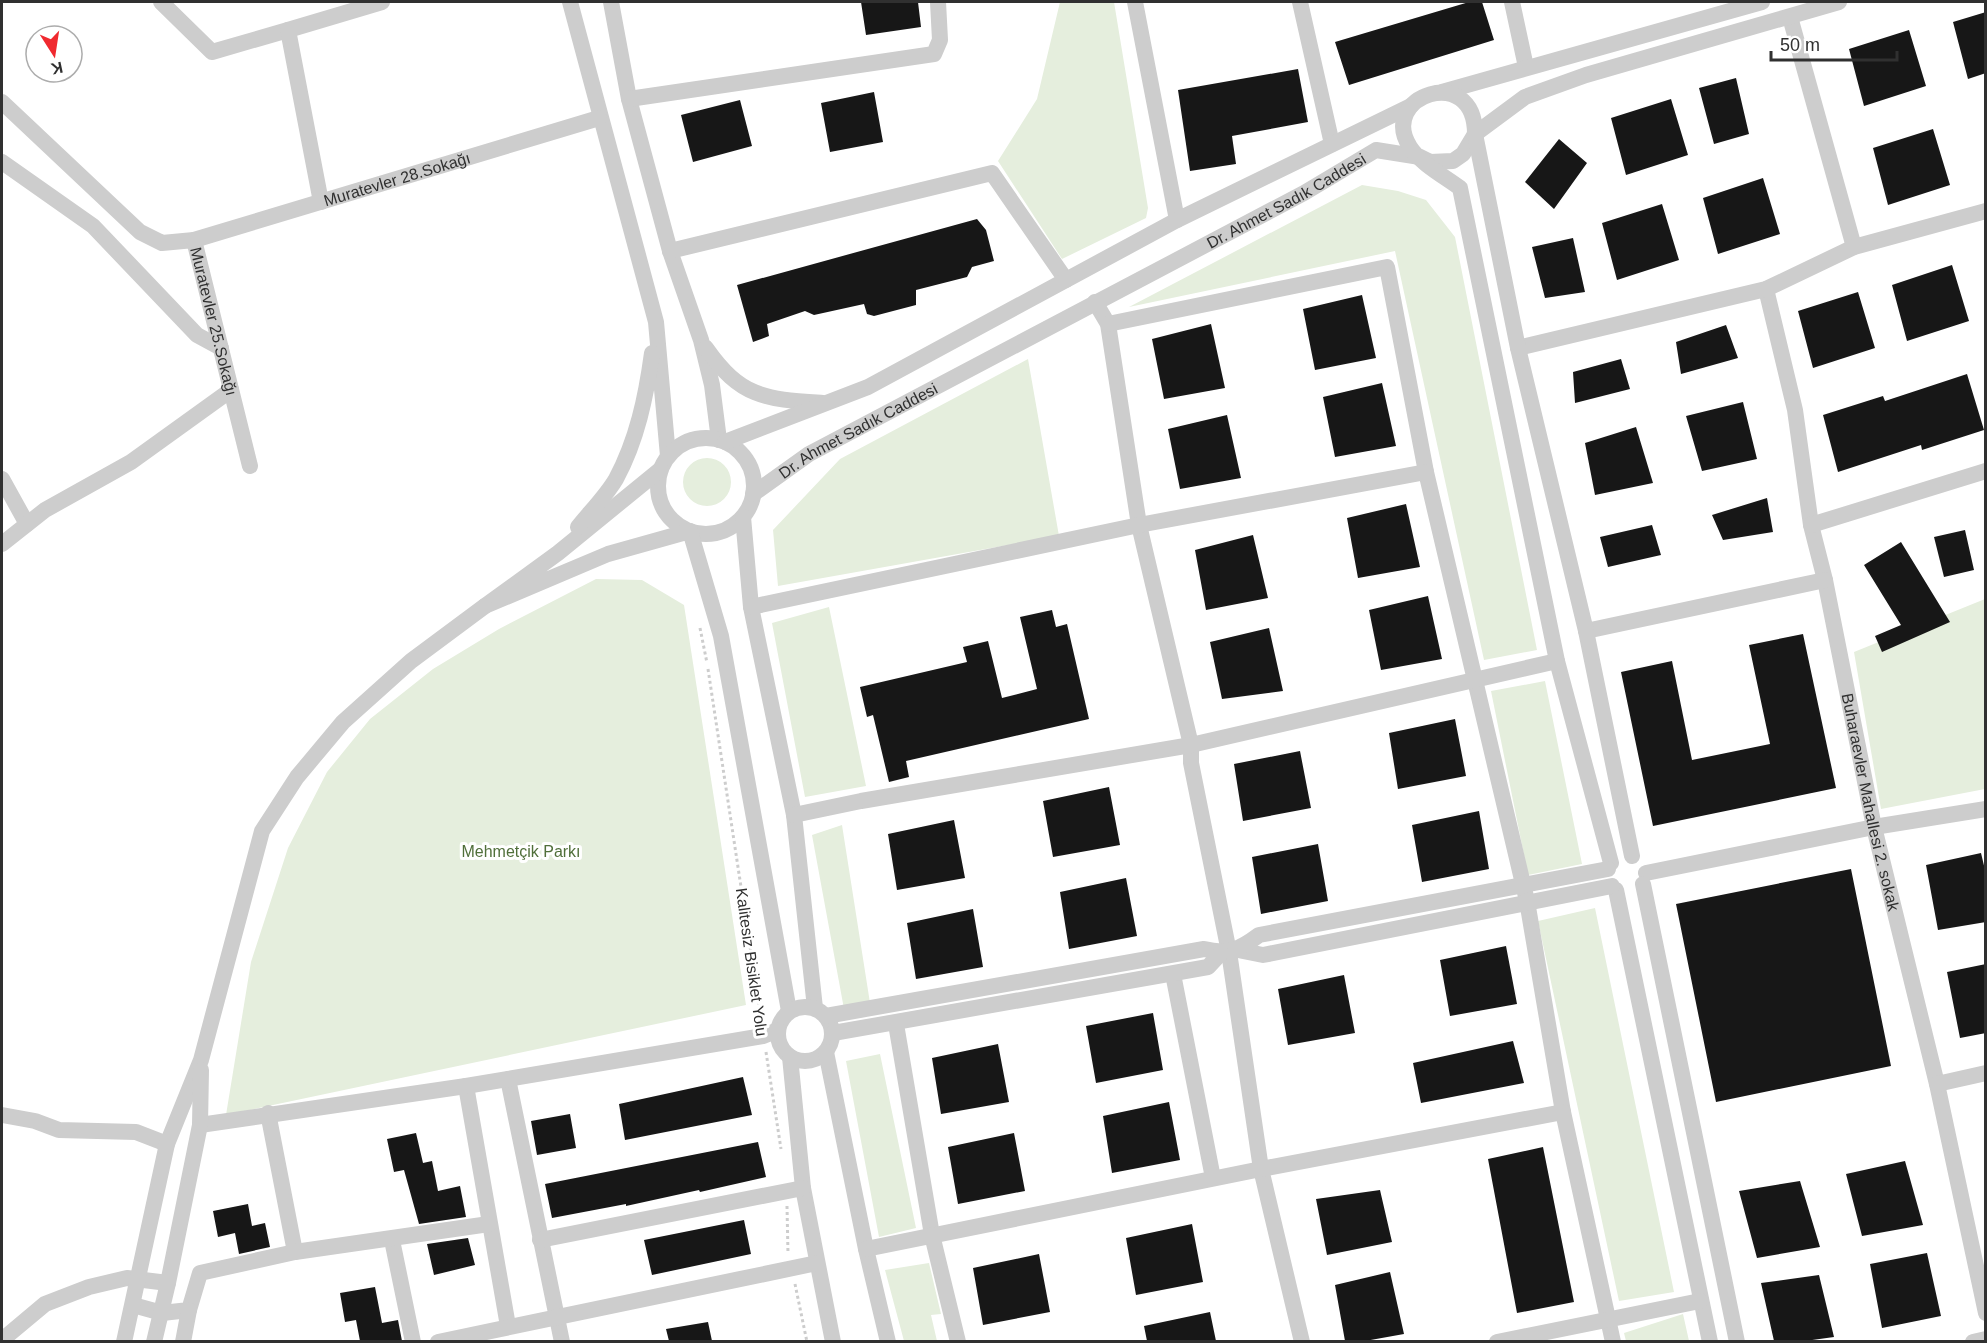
<svg xmlns="http://www.w3.org/2000/svg" width="1987" height="1343" viewBox="0 0 1987 1343" font-family="Arial,sans-serif">
<style>
.green{fill:#e5eedd}
.building{fill:#171717}
.lines{fill:none;stroke-linecap:round;stroke-linejoin:round}
.path{stroke:#cdcdcd;stroke-width:3;stroke-dasharray:3 3;stroke-linecap:butt}
.minor{stroke:#cdcdcd;stroke-width:16}
.labels{text-anchor:middle;stroke-width:6;stroke-linejoin:round;paint-order:stroke}
.street-label{font-size:16px;fill:#303030;stroke:#fff}
.park-label{font-size:16px;fill:#506f3a;stroke:#fff}
</style>
<rect width="100%" height="100%" fill="#fff"/>
<!-- green -->
<path class="green" d="M1060,2H1114L1148,208L1146,218L1062,259L998,161L1037,99Z
M1362,185L1398,191L1426,200L1455,237L1537,650L1484,660L1395,251L1129,307Z
M1028,359L1059,536L778,586L773,530L840,459Z
M683 482a24 24 0 1 1 48 0a24 24 0 1 1-48 0Z
M596,579L642,580L684,605L746,1005L226,1115L251,962L288,848L327,772L370,719L433,669L499,629Z
M1985,599V789L1881,809L1854,652Z
M829,607L866,786L805,797L772,623Z
M1545,681L1582,864L1528,875L1491,691Z
M842,825L870,1003L844,1009L812,835Z
M1595,908L1674,1292L1619,1301L1538,921Z
M880,1054L916,1228L879,1237L846,1061Z
M929,1263L941,1314L931,1315L937,1341H904L885,1270Z
M1683,1314L1689,1341H1626L1624,1333Z"/>
<!-- building -->
<path class="building" d="M861,2H918L921,27L866,35Z
M1469,2H1482L1494,40L1349,85L1335,42Z
M1986,12V73L1968,79L1953,22Z
M1909,30L1926,86L1864,106L1849,49Z
M1298,69L1308,122L1232,136L1236,164L1190,171L1178,90Z
M1736,78L1749,134L1714,144L1699,88Z
M874,92L883,142L830,152L821,103Z
M1671,99L1688,155L1626,175L1611,118Z
M740,100L752,146L693,162L681,115Z
M1933,129L1950,185L1888,205L1873,148Z
M1559,139L1587,163L1554,209L1525,182Z
M1763,178L1780,234L1718,254L1703,198Z
M1662,204L1679,260L1617,280L1602,223Z
M977,219L986,230L994,261L972,267L967,277L916,290V305L874,316L867,314L864,304L814,315L805,311L767,324L769,336L753,342L737,285Z
M1573,238L1585,292L1545,298L1532,247Z
M1952,265L1969,321L1907,341L1892,285Z
M1858,292L1875,348L1813,368L1798,311Z
M1362,295L1376,358L1315,370L1303,309Z
M1211,324L1225,388L1164,399L1152,339Z
M1726,325L1738,358L1681,374L1676,342Z
M1621,359L1630,389L1575,403L1573,372Z
M1967,374L1984,430L1922,450L1921,445L1838,472L1823,415L1883,396L1885,401Z
M1382,383L1396,446L1335,457L1323,397Z
M1743,402L1757,459L1702,471L1686,416Z
M1227,415L1241,478L1180,489L1168,429Z
M1636,427L1653,483L1595,495L1585,443Z
M1767,498L1773,532L1723,540L1712,515Z
M1406,504L1420,567L1358,578L1347,518Z
M1652,525L1661,555L1608,567L1600,537Z
M1965,530L1974,570L1944,577L1934,537Z
M1253,535L1268,598L1206,610L1195,550Z
M1901,542L1950,622L1882,652L1875,636L1901,625L1864,565Z
M1428,596L1442,659L1381,670L1369,610Z
M1052,610L1056,627L1067,624L1089,719L906,761L909,777L889,782L873,715L867,717L860,687L967,662L963,647L988,641L1002,698L1037,689L1020,617Z
M1269,628L1283,691L1222,699L1210,642Z
M1803,634L1836,788L1653,826L1621,672L1672,661L1692,760L1770,744L1749,645Z
M1455,719L1466,776L1398,789L1389,733Z
M1300,751L1311,808L1243,821L1234,764Z
M1109,787L1120,845L1053,857L1043,801Z
M1479,811L1489,869L1422,882L1412,825Z
M954,820L965,878L897,890L888,834Z
M1318,844L1328,901L1261,914L1252,857Z
M1981,853L1986,874V922L1938,930L1926,865Z
M1851,869L1891,1066L1716,1102L1676,904Z
M1126,878L1137,936L1069,949L1060,892Z
M973,909L983,967L916,979L907,923Z
M1506,946L1517,1004L1450,1016L1440,960Z
M1986,964V1033L1960,1038L1947,972Z
M1344,975L1355,1033L1288,1045L1278,989Z
M1153,1013L1163,1070L1096,1083L1086,1026Z
M1513,1041L1524,1083L1421,1103L1413,1063Z
M998,1044L1009,1102L941,1114L932,1058Z
M743,1077L752,1115L625,1140L619,1104Z
M1169,1102L1180,1160L1112,1173L1103,1116Z
M570,1114L576,1148L537,1155L531,1121Z
M416,1133L423,1163L432,1161L438,1191L460,1186L466,1217L419,1224L404,1170L394,1172L387,1139Z
M1014,1133L1025,1191L958,1204L948,1147Z
M758,1142L766,1177L700,1192L699,1190L626,1206V1204L552,1218L545,1184Z
M1543,1147L1574,1302L1517,1313L1488,1159Z
M1905,1161L1923,1225L1862,1236L1846,1174Z
M1800,1181L1820,1247L1757,1258L1739,1191Z
M1380,1190L1392,1242L1327,1255L1316,1199Z
M248,1204L252,1226L265,1223L270,1247L239,1254L235,1233L218,1237L213,1211Z
M744,1220L751,1254L652,1275L644,1240Z
M1192,1224L1203,1282L1136,1295L1126,1238Z
M468,1238L475,1265L434,1275L427,1244Z
M1927,1253L1941,1316L1882,1328L1870,1264Z
M1039,1254L1050,1312L983,1325L973,1268Z
M1390,1272L1404,1334L1365,1341H1345L1335,1285Z
M1819,1275L1834,1337L1805,1341H1774L1761,1283Z
M375,1287L382,1323L398,1320L402,1341H360L356,1320L345,1322L340,1293Z
M1210,1312L1216,1341H1147L1144,1326Z
M708,1322L712,1341H669L666,1329Z"/>
<g class="lines">
<!-- path -->
<path class="path" d="M700,628L707,663
M708,669L761,1019
M766,1052L781,1149
M787,1206L788,1254
M795,1284L807,1342"/>
<!-- minor -->
<g class="minor">
<path d="M161,2L212,52L288,30"/>
<path d="M570,2L656,322L668,456"/>
<path d="M611,2L629,99L670,251L701,340L712,385L719,440"/>
<path d="M1135,2L1177,220"/>
<path d="M1300,2L1332,144"/>
<path d="M1512,2L1526,67"/>
<path d="M1790,17L1854,247"/>
<path d="M1442,92L1762,2"/>
<path d="M629,99L934,54L940,40L938,2"/>
<path id="s1" d="M2,102L140,232L162,243L194,240L250,466"/>
<path d="M2,162L93,226L197,335L221,348"/>
<path d="M321,202L288,30L382,2"/>
<path id="s2" d="M194,240L599,118"/>
<path d="M670,251L992,173L1066,280"/>
<path id="s3" d="M1766,289L1795,410L1811,525L1825,580L1874,827L1937,1084L1986,1313"/>
<path d="M1095,302L1108,324L1139,525L1191,745V763L1229,952L1261,1169L1302,1342"/>
<path d="M1108,324L1387,267L1426,472L1527,901L1563,1112L1613,1342"/>
<path d="M706,348C741,398 765,399 823,403"/>
<path d="M1518,348L1766,289L1854,247L1986,211"/>
<circle cx="706" cy="486" r="48"/>
<path d="M725,442L868,387L1177,220L1411,106"/>
<path d="M661,469L558,553L485,606L608,554L690,531L721,636L789,1011"/>
<path d="M2,479L27,524"/>
<path id="s4" d="M753,494L809,454L1304,193L1376,150L1420,157L1430,162L1453,161L1463,154L1475,134L1525,97L1586,75L1839,2"/>
<path d="M743,517L751,607L794,815L815,1008"/>
<path d="M1811,525L1986,471"/>
<path d="M578,527C590,512 606,496 616,479C637,440 646,397 652,353"/>
<path d="M2,544L45,510L131,462L231,390"/>
<path d="M751,607L1139,525L1426,472"/>
<path d="M1586,631L1825,580"/>
<path d="M794,815L861,801L1191,745L1557,661"/>
<path d="M1611,863L1557,661L1460,188C1444,176 1421,164 1410,147C1377,96 1475,62 1475,134L1518,348L1586,631L1632,856"/>
<path d="M1646,873L1874,827L1986,809"/>
<path d="M1643,884L1737,1342"/>
<path d="M1616,890L1710,1342"/>
<path d="M1238,950L1263,955L1612,886"/>
<path d="M1173,974L1213,1178"/>
<circle cx="805" cy="1034" r="27"/>
<path d="M826,1016L1204,949C1228,955 1239,950 1259,935L1608,869"/>
<path d="M896,1024L932,1235L958,1342"/>
<path d="M833,1033L1208,967L1221,953"/>
<path d="M826,1052L866,1249L888,1342"/>
<path d="M790,1057L803,1188L833,1342"/>
<path d="M508,1079L562,1342"/>
<path d="M1937,1084L1986,1073"/>
<path d="M466,1086L508,1326"/>
<path d="M268,1113L295,1252"/>
<path d="M2,1115L35,1121L59,1130L136,1132L167,1144"/>
<path d="M200,1125L466,1086L763,1036L778,1030"/>
<path d="M392,1240L413,1342"/>
<path d="M540,1240L803,1188"/>
<path d="M866,1249L1261,1169L1563,1112"/>
<path d="M133,1305L162,1313L189,1310L200,1273L295,1252L489,1224"/>
<path d="M2,1340L45,1304L89,1287L127,1278L168,1283"/>
<path d="M124,1342L167,1144L201,1060L262,831L297,777L343,722L411,661L485,606"/>
<path d="M154,1342L168,1283L200,1125L201,1070"/>
<path d="M183,1342L189,1310"/>
<path d="M438,1342L817,1263"/>
<path d="M1497,1342L1700,1301"/>
<path d="M1973,1342L1986,1339"/>
</g>
</g>
<g class="labels">
<!-- street labels -->
<g class="street-label">
<text dy="6" stroke="none"><textPath href="#s2" startOffset="212">Muratevler 28.Sokağı</textPath></text>
<text dy="6" stroke="none"><textPath href="#s4" startOffset="609">Dr. Ahmet Sadık Caddesi</textPath></text>
<text dy="6" stroke="none"><textPath href="#s1" startOffset="330">Muratevler 25.Sokağı</textPath></text>
<text dy="6" stroke="none"><textPath href="#s4" startOffset="123">Dr. Ahmet Sadık Caddesi</textPath></text>
<text dy="6" stroke="none"><textPath href="#s3" startOffset="524">Buharaevler Mahallesi 2. sokak</textPath></text>
<text transform="translate(752 962) rotate(82)" y="6">Kalitesiz Bisiklet Yolu</text>
</g>
<!-- park labels -->
<g class="park-label">
<text x="521" y="857">Mehmetçik Parkı</text>
</g>
</g>
<!-- border -->
<rect width="1987" height="1343" fill="none" stroke="#303030" stroke-width="6"/>
<!-- north arrow -->
<g transform="translate(54 54) rotate(168)"><circle r="28" fill="#ffffff" stroke="#acacac" stroke-width="1.5"/>
<path d="M0-4.5L10 22L0 15L-10 22Z" fill="#f0292f"/>
<text y="-9" font-size="16" font-weight="bold" text-anchor="middle" fill="#303030">K</text>
</g>
<!-- scale -->
<path d="M1771 51v9h126v-9" fill="none" stroke="#303030" stroke-width="3"/>
<text x="1780" y="51" font-size="18" fill="#303030" stroke="#ffffff" stroke-width="4.5" paint-order="stroke">50 m</text>
</svg>
